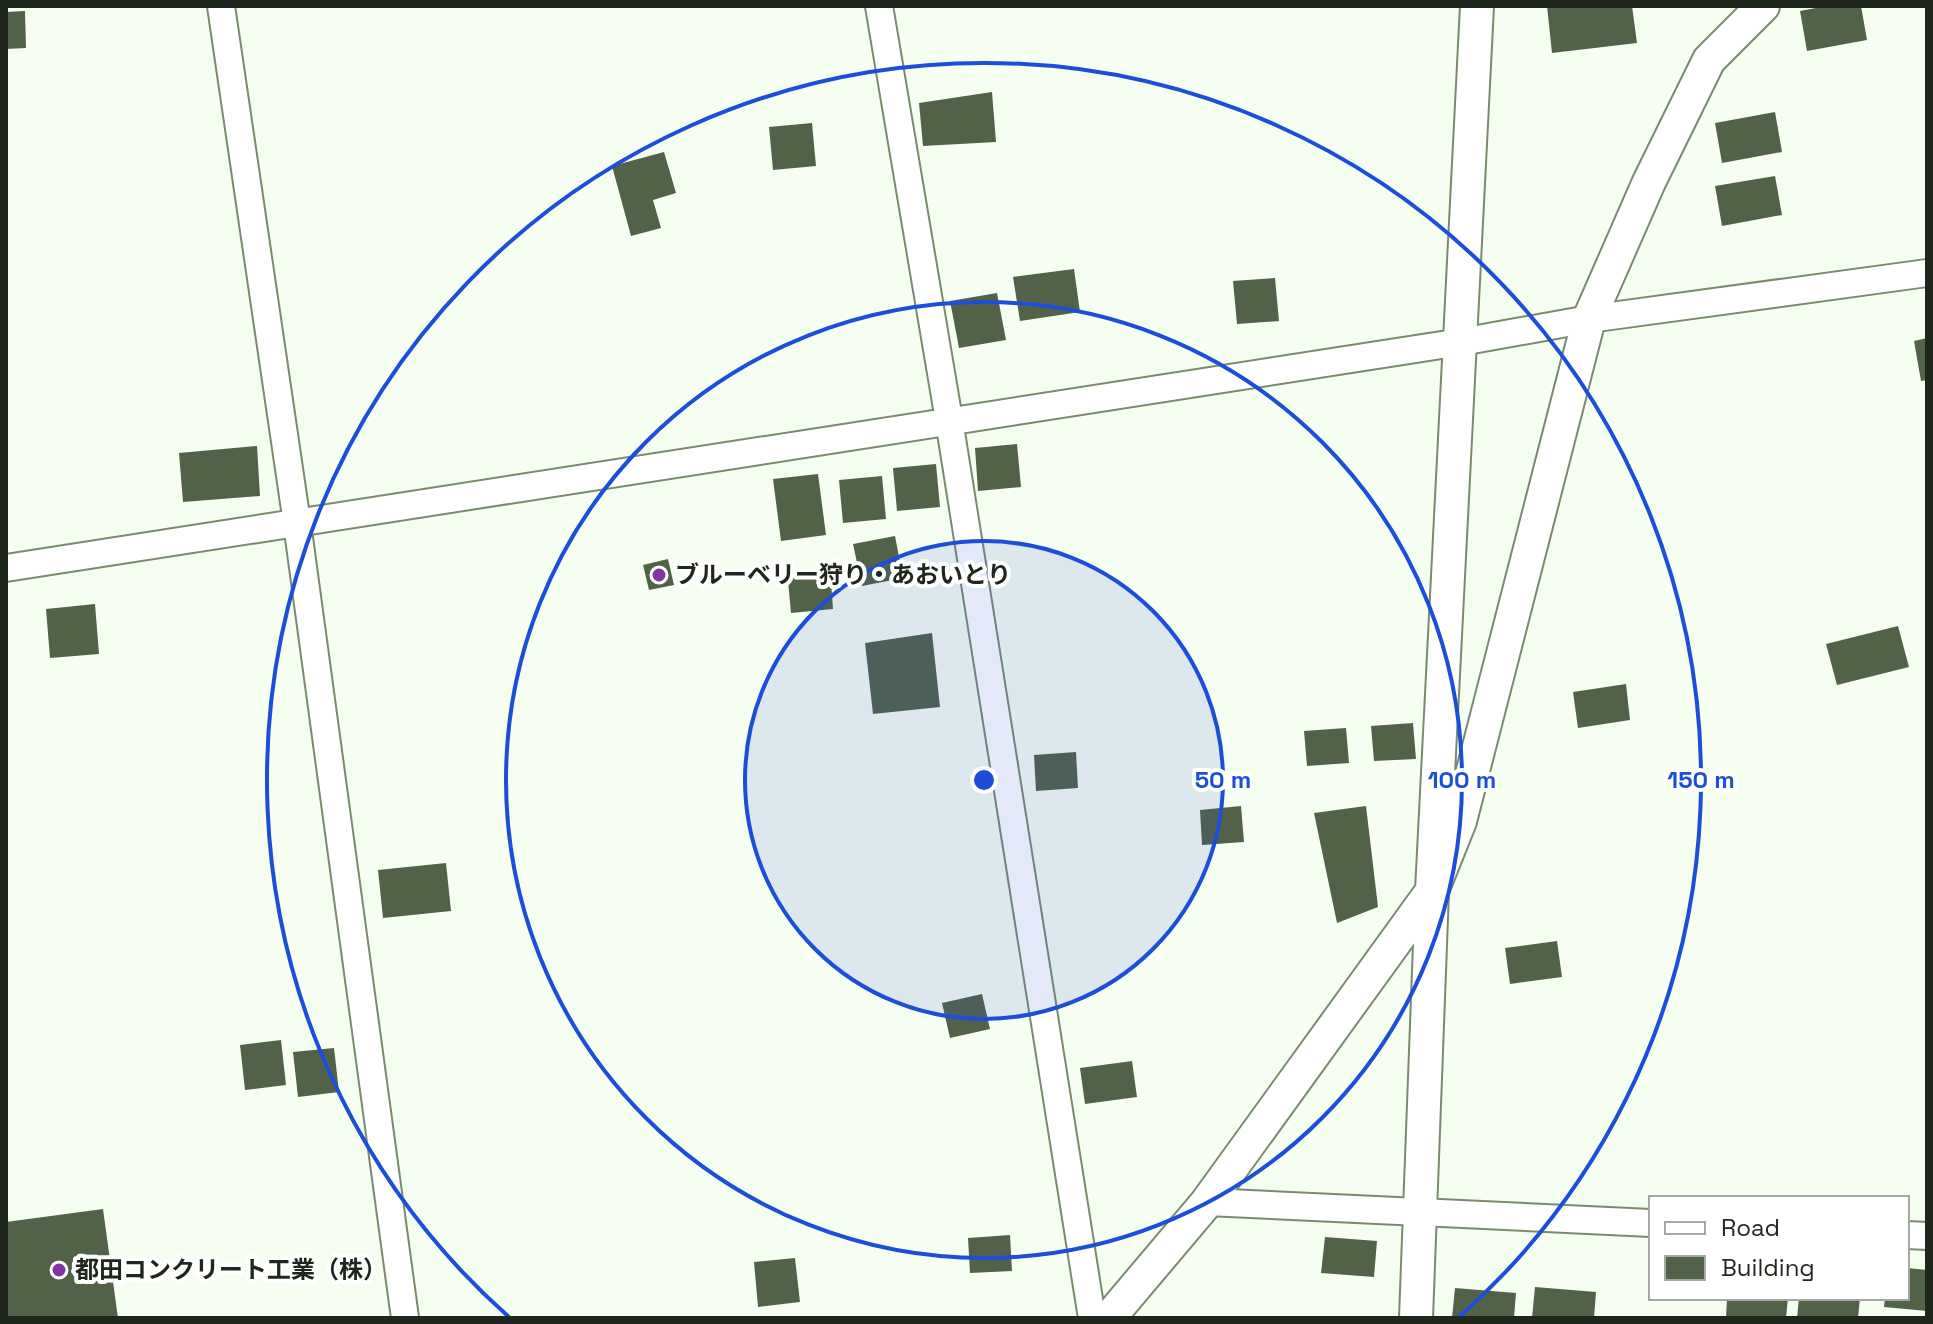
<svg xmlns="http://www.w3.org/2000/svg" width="1933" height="1324" viewBox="0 0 1933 1324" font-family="'Space Grotesk','Noto Sans JP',sans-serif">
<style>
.building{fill:#526248}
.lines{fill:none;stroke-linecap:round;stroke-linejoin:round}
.minor-casing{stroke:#798b6f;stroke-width:30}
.tertiary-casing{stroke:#798b6f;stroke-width:36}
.minor{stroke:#fff;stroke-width:26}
.tertiary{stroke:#fff;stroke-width:32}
.ring{fill:none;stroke:#1d4ed8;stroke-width:4}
.poi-dot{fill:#8334a4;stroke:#fff;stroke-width:3}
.labels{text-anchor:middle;stroke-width:8;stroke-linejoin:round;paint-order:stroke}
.poi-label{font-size:24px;font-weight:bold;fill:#1f261b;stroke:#fff;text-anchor:start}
.centre{fill:#1d4ed8;stroke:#fff;stroke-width:4}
.ring-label{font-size:24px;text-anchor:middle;font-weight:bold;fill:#1d4ed8;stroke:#fff;stroke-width:8;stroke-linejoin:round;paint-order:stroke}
</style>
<rect width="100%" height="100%" fill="#f6fef2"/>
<!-- building -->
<path class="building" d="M1547,6H1632L1637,43L1552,53Z
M1826,6H1861L1867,40L1807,51L1800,11Z
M25,11L26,48L6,49V12Z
M992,92L996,142L923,146L919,103Z
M1775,112L1782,152L1722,163L1715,123Z
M812,123L816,166L773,170L769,127Z
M664,152L676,193L653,200L661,228L631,236L612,166Z
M1775,176L1782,215L1722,226L1715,186Z
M1074,269L1080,312L1020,321L1013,277Z
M1275,278L1279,321L1237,324L1233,281Z
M997,293L1006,340L959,348L950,301Z
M1927,338V380L1921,381L1914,341Z
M1017,444L1021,487L978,491L975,448Z
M257,446L260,496L183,502L179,453Z
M936,464L940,507L897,511L893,468Z
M818,474L826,535L781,541L773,479Z
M882,476L886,519L843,523L839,480Z
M895,536L903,578L862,586L853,544Z
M668,559L674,585L649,590L643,565Z
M830,567L833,609L791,613L787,570Z
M95,604L99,654L50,658L46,609Z
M1898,626L1909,667L1837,685L1826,644Z
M932,633L940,707L873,714L865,643Z
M1626,684L1630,720L1578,728L1573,692Z
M1413,723L1416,759L1374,761L1371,726Z
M1346,728L1349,763L1307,766L1304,731Z
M1076,752L1078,788L1036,791L1034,755Z
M1241,806L1244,842L1202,845L1200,810Z
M1366,806L1378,907L1337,923L1314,813Z
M446,863L451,911L383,918L378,870Z
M1557,941L1562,977L1510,984L1505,948Z
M982,994L990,1029L950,1038L942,1003Z
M281,1040L286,1085L245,1090L240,1045Z
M334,1048L339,1092L298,1097L293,1052Z
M1132,1061L1137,1097L1085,1104L1080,1068Z
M103,1209L118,1318H6V1222Z
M1010,1235L1012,1271L970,1273L968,1238Z
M1325,1237L1377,1241L1374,1277L1321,1273Z
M795,1258L800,1302L758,1307L754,1262Z
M1907,1268L1927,1270V1311L1884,1307L1885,1298H1907Z
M1535,1287L1596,1292L1594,1318H1532Z
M1455,1288L1516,1293L1514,1318H1452Z
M1727,1298H1788L1786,1318H1726Z
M1799,1298H1860L1858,1318H1797Z"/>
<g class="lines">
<defs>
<path id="minor" d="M221,6L297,523L405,1318
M879,6L949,420L1092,1318
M6,568L1461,342L1589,319L1927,273
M1207,1202L1651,1223
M1907,1235L1927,1236"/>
<path id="tertiary" d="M1109,1318L1207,1202L1432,891L1460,821L1589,319L1649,182L1709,60L1763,6
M1416,1318L1432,891L1477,6"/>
</defs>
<!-- minor casing -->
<use href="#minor" class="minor-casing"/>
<!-- tertiary casing -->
<use href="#tertiary" class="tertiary-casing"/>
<!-- minor -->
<use href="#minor" class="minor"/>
<!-- tertiary -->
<use href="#tertiary" class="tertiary"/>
</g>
<!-- distance rings -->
<circle cx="984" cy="780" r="239" fill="#1d4ed8" fill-opacity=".12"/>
<g class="ring">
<circle cx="984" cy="780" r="239"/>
<circle cx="984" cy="780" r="478"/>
<path d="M509 1317A717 717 0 1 1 1459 1317"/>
</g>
<!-- markers -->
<g class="poi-dot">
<circle cx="659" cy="575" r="8"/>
<circle cx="59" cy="1270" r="8"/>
</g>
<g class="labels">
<!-- poi labels -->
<g class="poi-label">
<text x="675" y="583">ブルーベリー狩り・あおいとり</text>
<text x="75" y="1278">都田コンクリート工業（株）</text>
</g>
</g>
<circle cx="984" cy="780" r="12" class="centre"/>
<g class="ring-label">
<text x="1223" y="788">50 m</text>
<text x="1462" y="788">100 m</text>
<text x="1701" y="788">150 m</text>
</g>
<!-- border -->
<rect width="1933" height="1324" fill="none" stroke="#1f261b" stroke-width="16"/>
<!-- legend -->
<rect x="1649" y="1196" width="260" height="104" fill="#ffffff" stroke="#a5a8a4" stroke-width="2"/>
<rect x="1665" y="1222" width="40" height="12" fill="#ffffff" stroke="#a5a8a4" stroke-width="2"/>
<text x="1721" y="1236" font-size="24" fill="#1f261b">Road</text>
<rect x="1665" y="1256" width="40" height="24" fill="#526248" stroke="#a5a8a4" stroke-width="2"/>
<text x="1721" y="1276" font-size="24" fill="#1f261b">Building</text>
</svg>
